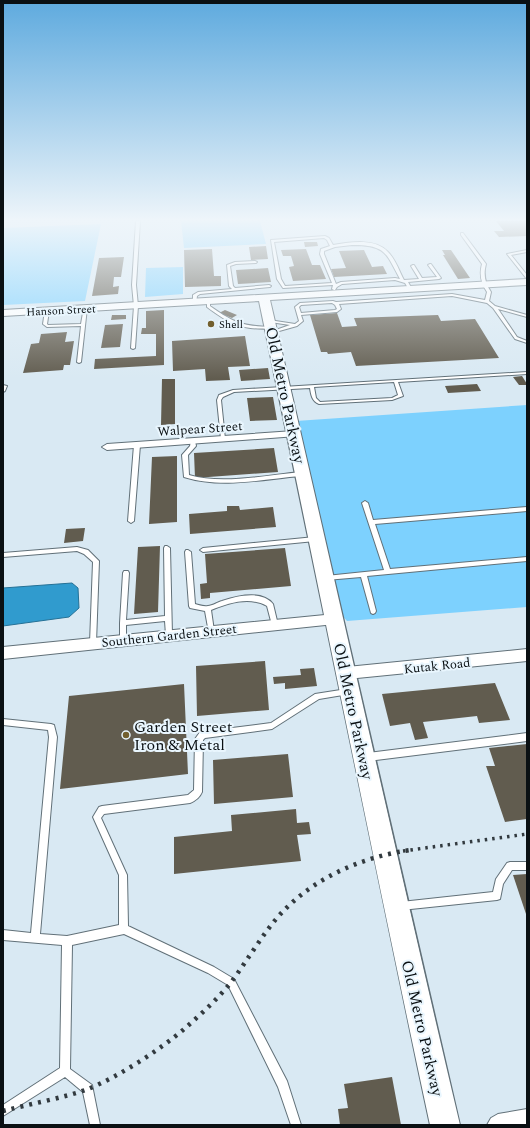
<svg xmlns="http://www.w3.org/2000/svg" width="530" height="1128" viewBox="0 0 530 1128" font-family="Spectral,serif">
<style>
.green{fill:#7dd1fe}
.water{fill:#309bce;stroke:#257196}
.building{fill:#615c4f}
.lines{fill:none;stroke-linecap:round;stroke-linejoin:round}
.lane-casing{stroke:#617078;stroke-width:2}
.street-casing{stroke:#617078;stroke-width:2}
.secondary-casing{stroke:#617078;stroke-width:2}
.lane{fill:#fff;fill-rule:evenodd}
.street{fill:#fff;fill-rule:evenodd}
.secondary{fill:#fff;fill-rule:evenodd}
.rail-far1{stroke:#323a3f;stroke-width:3.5;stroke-dasharray:2.5 5;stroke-linecap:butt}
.rail{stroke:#323a3f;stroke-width:4.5;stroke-dasharray:3 6;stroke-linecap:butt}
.poi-dot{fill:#725f2e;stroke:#e9f6fe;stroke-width:1.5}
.labels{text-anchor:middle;stroke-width:4;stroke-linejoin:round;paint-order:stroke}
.far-street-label{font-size:11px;fill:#0a1013;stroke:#e9f6fe}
.far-poi-label{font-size:11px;fill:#0a1013;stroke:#e9f6fe;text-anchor:start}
.street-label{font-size:13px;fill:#0a1013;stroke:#e9f6fe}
.near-street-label{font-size:16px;fill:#0a1013;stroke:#e9f6fe}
.near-poi-label{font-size:16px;fill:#0a1013;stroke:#e9f6fe;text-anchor:start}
</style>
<rect width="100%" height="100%" fill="#d9e9f3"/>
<!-- green -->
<path class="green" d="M181,221H260L266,244L184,248Z
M101,224L85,301L3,305V228Z
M183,267V294L145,297L146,268Z
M527,405V607L347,621L340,613L296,421Z"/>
<!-- water -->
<path class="water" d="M72,583L78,588L79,608L69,617L3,626V588Z"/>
<!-- building -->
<path class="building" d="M496,221H527V236L499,237L494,231H504Z
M304,242H317L318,246L305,247Z
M266,246L268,259L251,260L249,247Z
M212,249L214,276H221V286L185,287L184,250Z
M306,249L312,265H320L326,279L293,281L289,267L294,266L291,256H283L281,250Z
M364,250L372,267L383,266L387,274L334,277L331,269L346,268L339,251Z
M442,250H451L470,278L458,279L443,255H445Z
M124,257L121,277H114L113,287L119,286L118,294L92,296L99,258Z
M268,268L271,282L238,284L236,270Z
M164,310V365L94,369L95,359L156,356V334H141L142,328H146V311Z
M225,310L237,315L232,318L219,313Z
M337,313L342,327L357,326L354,318L438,315L441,321L475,319L499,358L356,366L351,352L328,354L327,352H321L310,315Z
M112,315H126V319L111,320Z
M123,324L120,347L101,348L105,325Z
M67,332L65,342L74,341L70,365H64L63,370L23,373L31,344L39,343L41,334Z
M245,336L250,366L228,367L230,380L206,381L205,369L173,371L172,341Z
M268,368L270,379L241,381L239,370Z
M522,376L527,384V385H519L513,377Z
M162,379H175V424L161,425Z
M477,384L481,391L448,393L445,386Z
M273,397L277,420L250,421L247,398Z
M274,448L278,472L195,478L194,453Z
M177,456V522L149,524L152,457Z
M227,506H239L240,510L273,507L276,527L190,534L189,514L227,511Z
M85,528L83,541L64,543L66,529Z
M160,546L158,612L134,614L138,547Z
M285,548L291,586L210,593V598L201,599L200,584L207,583L205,554Z
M265,661L269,710L197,716L196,666Z
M314,668L317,686L285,689V683L274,684L273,677L301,675L300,669Z
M495,683L510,720L479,723L477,716L423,722L428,738L415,740L410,723L390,726L382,694Z
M184,684L188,774L60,789L69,696Z
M527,744V819L505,822L486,766H495L489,748Z
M288,754L293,797L214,804L213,760Z
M296,809L297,823L309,822L311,834L297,835L301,861L174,874V837L232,831L231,815Z
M527,874V917L513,875Z
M392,1077L401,1125H340L338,1109L348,1108L344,1084Z"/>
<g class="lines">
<defs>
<path id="lane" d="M136,221H140L136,285L138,306L135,348L133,349L131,348L134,306L132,285Z
M461,233H463L486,264C483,275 485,283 491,292L489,301L495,306L527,315V317L498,309L517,337L527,341V343L515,339L493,308L487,303L452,296L339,304L341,309L337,312L301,315L303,321L297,326L272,333L270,332L290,325L270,322L268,321L269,320L295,324L299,321L295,307L300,303L333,301L336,302L452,294L485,300L487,292C481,283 479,275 482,264L461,235ZM332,303L335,305L337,309L335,310L301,313L299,307L301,305Z
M325,236L329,238L333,245C350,242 376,238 388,252C396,260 399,271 404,280L419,279L411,266L413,265H414L422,278L437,277L428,265L430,264H431L441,278L439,279L408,282L412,289L410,290H409L405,283L395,280L342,284L337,287L335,290H334L332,289L333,285L283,288L277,279L271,240ZM324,238L327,240L330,246L321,249L320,254L332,283L285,286L281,279L274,242ZM352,245C386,245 386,253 400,279L395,278L341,282L336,284L324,254V251L335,247Z
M527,250V252L511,255L527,275V278H526L507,254Z
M255,261L257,262L256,263L236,264L230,266L233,286L235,288L269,285L271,286L270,287L200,294L197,296L196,303L193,302V295L198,292L232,289L229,286L227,265L235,262Z
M207,300L210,301V306C234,323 242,326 271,327L273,328L271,329C240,329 231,325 207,307Z
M84,307L87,308L81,362L79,363L77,362L81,326L47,327L43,324L45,311L47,310L49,311L47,324L48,325L81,324Z
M527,372V374L398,382L403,396L392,400L319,404C312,401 311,395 310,388L234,392L223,397L221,400L225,439L223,441L221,439L217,400L219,395L233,390ZM394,382L398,395L392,398L320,402L316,398L314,387Z
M3,385L7,386L5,391L3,392Z
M193,439L195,441L196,446L188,455L189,475C222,485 267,475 301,472L304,474L301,476C263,479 222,489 184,477L182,455L190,446L191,441Z
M137,443L140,445L134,521L131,523L128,521L134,445Z
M365,501L368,503L373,520L527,507V511L375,524L390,569L527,557V561L367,576L376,611L375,613L373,614L371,613L361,577L326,580H324L323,578L324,576H326L384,570L362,503Z
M315,537L318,539L315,541L203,552L200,550L203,548Z
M165,546H167L170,548L172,635L171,637L169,638L167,637L166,635L165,621L126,625V640L125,642L123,643L121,642L120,640V623L123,573L124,571H128L129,573L126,620L165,616L164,548Z
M77,547L88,550L99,561L96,643L95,645L93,646L91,645L90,643L93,562L84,554L77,551L3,557V553Z
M186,550H188L191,552L195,604C199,605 204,607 208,606C212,606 218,602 222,601C237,596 262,590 273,604L278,625L277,627L275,628L273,627L272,625L267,606C249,596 229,603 211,610L214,631L213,633L211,634L209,633L205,611L190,608L189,606L185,552Z
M347,689L349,690L351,692L349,694L319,699L272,729L205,738L203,740L202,792C200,797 195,801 190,803L104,814L101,818L127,875L128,926L214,967L234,979L287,1081L301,1125H291L278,1087L228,985L208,973L124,934L72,945L70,1069L92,1085L100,1125H90L83,1092L65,1077L3,1116V1105L60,1068L62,945L3,940V930L31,933L49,737L48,730L3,725V719L51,724L54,725L57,737L40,934L67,936L119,925V875L93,817L99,807L102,806L188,795L194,790L195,739L200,732L271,723L315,694Z
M527,733V741L368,761L365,760L364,757L365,754L368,753Z
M510,862H527V870H512L503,884L500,899L497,900L401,910L398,909L397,906L398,903L401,902L493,892L496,879L507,863Z"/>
<path id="street" d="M294,431L297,432L299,434L297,436L107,450L102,447L107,444Z
M335,614L340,615L341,619L340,623L335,624L3,659V647Z
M527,649V661L347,679L342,677L340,673L342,669L347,667Z
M527,1109V1125H487L491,1118L498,1114Z"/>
<path id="secondary" d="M527,279V285L270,300C334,575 395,851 460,1125H430C371,851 317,576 259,301L3,316V310Z"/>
</defs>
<!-- lane casing -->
<use href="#lane" class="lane-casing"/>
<!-- street casing -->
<use href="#street" class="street-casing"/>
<!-- secondary casing -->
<use href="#secondary" class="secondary-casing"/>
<!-- lane -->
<use href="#lane" class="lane"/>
<!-- street -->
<use href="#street" class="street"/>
<!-- secondary -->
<use href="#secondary" class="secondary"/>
<!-- rail-far1 -->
<path class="rail-far1" d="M403,851L527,834"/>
<!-- rail -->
<path class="rail" d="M3,1111C29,1104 64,1098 88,1089C118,1077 158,1051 183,1030C200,1015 218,999 232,981C246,962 258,942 272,924C306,881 357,858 410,850"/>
</g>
<!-- sky -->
<linearGradient id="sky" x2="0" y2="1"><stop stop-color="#5eaade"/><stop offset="0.58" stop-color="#eef5fa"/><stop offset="1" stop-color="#eef5fa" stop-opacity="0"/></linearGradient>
<rect width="530" height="379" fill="url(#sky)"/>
<!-- markers -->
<g class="poi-dot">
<circle cx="211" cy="324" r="4"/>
<circle cx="126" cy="735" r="4"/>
</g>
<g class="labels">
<!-- far-street labels -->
<g class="far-street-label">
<text transform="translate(61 310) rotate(-3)" y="4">Hanson Street</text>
</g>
<!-- far-poi labels -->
<g class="far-poi-label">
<text x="219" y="328">Shell</text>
</g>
<!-- street labels -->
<g class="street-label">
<text transform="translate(200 428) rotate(-4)" y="5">Walpear Street</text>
<text transform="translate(169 635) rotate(-6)" y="5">Southern Garden Street</text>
<text transform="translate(437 665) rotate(-6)" y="5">Kutak Road</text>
</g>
<!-- near-street labels -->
<g class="near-street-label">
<text transform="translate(286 395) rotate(78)" y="6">Old Metro Parkway</text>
<text transform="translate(354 711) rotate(78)" y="6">Old Metro Parkway</text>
<text transform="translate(423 1028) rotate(77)" y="6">Old Metro Parkway</text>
</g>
<!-- near-poi labels -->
<g class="near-poi-label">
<text x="134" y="732">Garden Street<tspan x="134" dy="18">Iron &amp; Metal</tspan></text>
</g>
</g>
<!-- border -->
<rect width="530" height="1128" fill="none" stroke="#0a1013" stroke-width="8"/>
</svg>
